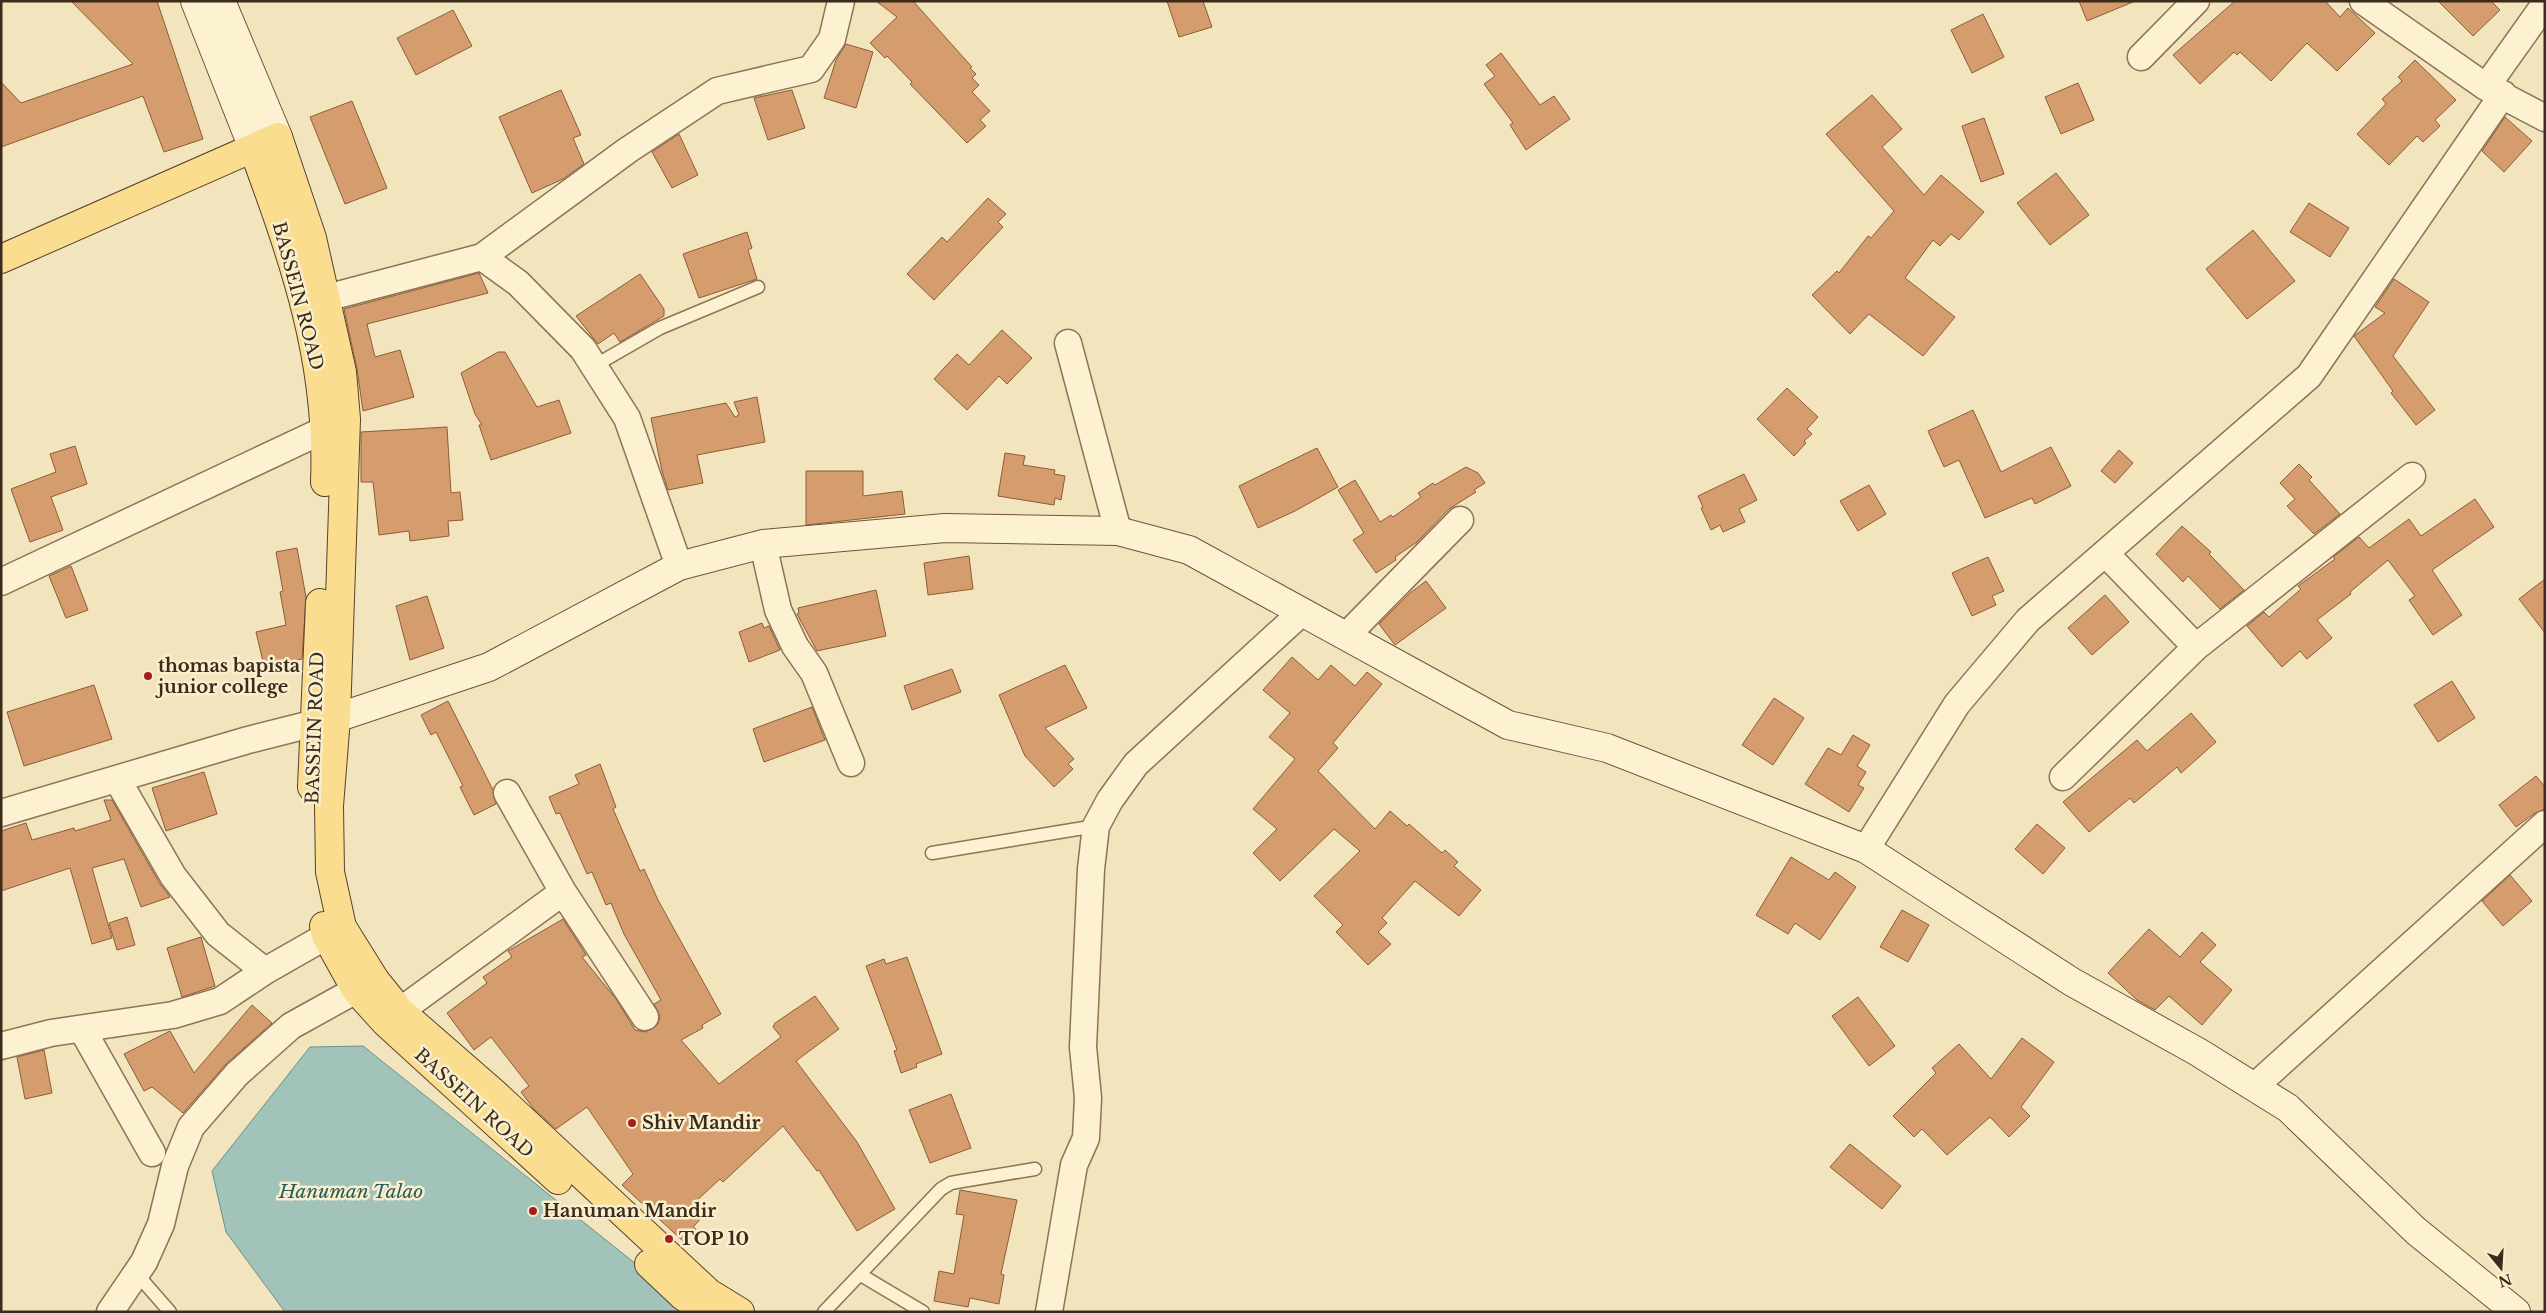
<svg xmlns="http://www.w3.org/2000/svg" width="2546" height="1313" viewBox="0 0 2546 1313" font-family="'Libre Baskerville',serif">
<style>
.water{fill:#a1c3ba;stroke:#679289}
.building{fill:#d59c6e;stroke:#8e5c37}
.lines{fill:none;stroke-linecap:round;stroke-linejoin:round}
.service-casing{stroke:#8c7454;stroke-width:15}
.minor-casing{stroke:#8c7454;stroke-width:29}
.secondary-casing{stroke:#6e5437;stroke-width:30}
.primary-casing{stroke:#594129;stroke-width:30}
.service{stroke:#fcf1d1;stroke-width:12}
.minor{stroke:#fcf1d1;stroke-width:26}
.secondary{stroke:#fcf1d1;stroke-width:28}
.primary{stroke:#fbdd90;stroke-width:28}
.poi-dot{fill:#a2211d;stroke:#f9eecd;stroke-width:2}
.labels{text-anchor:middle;stroke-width:5;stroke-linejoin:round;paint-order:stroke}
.street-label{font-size:18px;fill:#3a2b1a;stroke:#f9eecd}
.poi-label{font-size:18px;font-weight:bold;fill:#3a2b1a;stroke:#f9eecd;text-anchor:start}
.water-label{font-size:19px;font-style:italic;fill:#285b5a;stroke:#f9eecd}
</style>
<rect width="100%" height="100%" fill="#f2e4bd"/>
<!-- water -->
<path class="water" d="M363,1046L696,1312H285L226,1232L212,1171L310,1047Z"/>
<!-- building -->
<path class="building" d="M71,1H157L203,139L164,152L143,96L1,147V82L21,103L133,64Z
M876,1H913L972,67L970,68L976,74L972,78L979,85L972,92L990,111L980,120L986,126L967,143L910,84L912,82L887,56L885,58L870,43L897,17Z
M1167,1H1203L1212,27L1179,37Z
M2079,1H2133V2L2087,21Z
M2235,1H2325L2340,17L2348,8L2375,33L2337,71L2307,43L2271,81L2240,52L2237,55L2234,52L2200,84L2173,55Z
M2438,1H2491L2500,10L2473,36Z
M453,10L472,46L416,75L397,38Z
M1983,14L2004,57L1972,73L1951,30Z
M846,44L873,52L856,108L824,98L836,60Z
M1501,53L1540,105L1554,96L1570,119L1526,150L1510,125L1513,123L1484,84L1495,76L1486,65Z
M2415,60L2456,100L2435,120L2440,126L2423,142L2417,136L2389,165L2357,134L2386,104L2382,99L2402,81L2398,77Z
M2078,83L2094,120L2061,134L2045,97Z
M561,90L581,135L573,138L584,164L563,179L532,193L499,117Z
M792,90L805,128L768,140L754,98Z
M1872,95L1902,129L1882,147L1924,195L1941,175L1984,212L1959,240L1951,234L1940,246L1933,240L1905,278L1955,317L1923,356L1869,314L1850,334L1812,295L1837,271L1839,273L1868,236L1871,238L1894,211L1826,134Z
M352,101L387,188L345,204L310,117Z
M2505,117L2532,141L2504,172L2482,151Z
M1984,118L2004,174L1981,182L1962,126Z
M679,134L698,175L672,188L652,152Z
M2056,173L2089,215L2050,245L2017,203Z
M988,198L1006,214L998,222L1003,227L934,300L907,274L942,237L947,242Z
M2309,203L2349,228L2330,257L2290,232Z
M2253,230L2295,281L2247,319L2206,269Z
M747,232L752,248L748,250L757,279L699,298L683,254Z
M479,273L488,293L367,324L375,357L400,350L414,397L363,411L357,369L344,309Z
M640,274L664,309V316L620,342L614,333L598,344L576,316Z
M2394,279L2429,302L2393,356L2435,410L2416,425L2391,393L2393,391L2354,336L2385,313L2375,307Z
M1002,330L1032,358L1007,384L999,376L967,410L934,379L957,354L969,365Z
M498,352H505L537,407L559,400L571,433L491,460L479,425H482L475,414L461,373Z
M1787,388L1818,417L1807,429L1812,434L1804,441L1806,443L1794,456L1757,419Z
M757,397L765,442L697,455L703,483L668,490L662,471L651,418L726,403L735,417L739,415L734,402Z
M1973,410L2001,472L2051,447L2071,486L2035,504L2032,498L1985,518L1959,460L1944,467L1928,431Z
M447,427L451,493L460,492L463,520L448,521L449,536L410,541L409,531L379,535L373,482H361V432Z
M75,446L87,484L51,497L63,530L30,542L11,489L56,472L50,454Z
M1317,448L1338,487L1295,511L1258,528L1239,486Z
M2119,450L2133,463L2115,483L2101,471Z
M1005,453L1025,456L1023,465L1055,470L1054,474L1065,476L1061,500L1055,498L1054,505L998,496Z
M2299,464L2312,477L2309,480L2340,514L2314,534L2287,506L2295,499L2280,483Z
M1466,467L1478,473L1485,483L1474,490L1476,492L1449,509L1417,542L1395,557L1396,560L1376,573L1353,540L1364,533L1338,490L1355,480L1380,522L1391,515L1393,517L1421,497L1418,493L1433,483L1435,485Z
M806,471H863V496L902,491L905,514L806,525Z
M1744,474L1757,500L1739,509L1745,522L1723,532L1720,525L1711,530L1701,508L1703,507L1698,496Z
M1869,485L1886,514L1858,531L1840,501Z
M2475,499L2494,527L2432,570L2462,615L2433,635L2409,600L2415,596L2388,560L2350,592L2351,594L2317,620L2332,638L2307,659L2300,651L2282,667L2247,626L2264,612L2269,617L2301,589L2298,586L2335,559L2333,557L2359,537L2369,548L2409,519L2421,536Z
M2182,526L2211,552L2209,554L2244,590L2220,609L2188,576L2183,582L2156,554Z
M297,548L306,597L302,659L283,663L284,666L265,670L256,632L286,625L280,592L283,591L276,552Z
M969,556L973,589L928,595L924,563Z
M1988,557L2004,591L1992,596L1996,605L1972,616L1952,573Z
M71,566L88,610L66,618L49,576Z
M2545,579V633L2519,599Z
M1426,581L1446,608L1395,645L1379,624L1410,593Z
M876,590L886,636L817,651L797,614L799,613L798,608Z
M2105,595L2129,622L2092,655L2068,628Z
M427,596L444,648L410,660L396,606Z
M762,623L764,628L769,626L780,650L749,662L739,632Z
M1292,657L1318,680L1331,665L1355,686L1367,672L1382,684L1333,743L1338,748L1318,771L1375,829L1390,811L1407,826L1409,824L1442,853L1445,850L1458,862L1454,866L1481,890L1459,916L1415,881L1382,918L1387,923L1378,932L1391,944L1368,965L1336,932L1343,925L1314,896L1360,851L1334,829L1280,881L1253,853L1277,829L1253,809L1295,759L1269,737L1290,713L1263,690Z
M1065,665L1087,708L1045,728L1074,759L1068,764L1073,769L1054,787L1025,756L999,695Z
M952,669L961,692L912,710L904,686Z
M2452,681L2475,718L2438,742L2414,705Z
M94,685L112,739L24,766L7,712Z
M1774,698L1804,718L1773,765L1742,745Z
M448,701L493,790L496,804L474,815L460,787L463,786L436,732L431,735L421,715Z
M812,707L825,740L764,762L753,729Z
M2191,713L2216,742L2181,773L2177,767L2134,803L2130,798L2089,832L2063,802L2137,740L2147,751Z
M1853,735L1870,745L1857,766L1866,772L1858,785L1864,788L1849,812L1805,784L1828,748L1841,755Z
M600,764L616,807L613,809L640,871L644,869L658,900L721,1014L702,1025L703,1028L681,1040L719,1084L781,1037L773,1027L775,1023L815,996L839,1029L796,1061L857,1142L895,1209L857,1231L819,1170L817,1171L783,1126L723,1182L720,1179L694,1203L705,1214L693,1227L696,1229L684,1242L622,1185L633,1174L587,1107L556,1129L533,1108L521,1092L529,1086L491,1037L474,1050L447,1013L487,983L483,977L512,957L508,951L563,919L586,955L582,957L616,999L635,1030L646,1032L658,1024L660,1016L654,1004L661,1000L624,934L611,903L606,905L592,872L587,874L560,813L556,814L549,797L579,784L575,775Z
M204,772L217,814L166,831L152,788Z
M2536,776L2545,787V809L2535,813L2516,827L2499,805Z
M104,800H112L160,884L170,897L141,907L124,859L92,868L112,938L92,944L70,868L1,891V831L26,823L32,840L74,828L75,831L111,820Z
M2037,824L2065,848L2043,874L2015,849Z
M1791,857L1829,880L1835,872L1856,887L1820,940L1795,923L1788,934L1756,915Z
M2510,875L2532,901L2503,926L2482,901Z
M1902,910L1929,925L1908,962L1880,947Z
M127,917L135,945L117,950L109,923Z
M2149,929L2180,957L2202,932L2216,945L2200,962L2232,990L2202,1025L2169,996L2155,1010L2137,1000L2108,973Z
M201,937L215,986L182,997L167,948Z
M907,957L942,1054L916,1064L917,1067L901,1073L894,1051L897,1050L866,966L884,959L886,964Z
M1858,997L1895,1046L1869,1066L1832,1016Z
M252,1005L272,1023L226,1064L183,1113L152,1087L144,1091L124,1054L170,1031L194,1073Z
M2022,1038L2054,1062L2021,1107L2030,1116L2009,1137L1990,1117L1947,1155L1922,1129L1914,1137L1893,1116L1936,1073L1932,1068L1959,1044L1991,1079Z
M44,1050L52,1093L25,1099L17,1057Z
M951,1094L971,1148L930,1163L909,1110Z
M1850,1144L1901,1186L1882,1209L1830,1167Z
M960,1190L1017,1200L1001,1274L1004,1275L999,1304L970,1298L968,1307L934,1301L939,1271L954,1274L964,1215L956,1214Z"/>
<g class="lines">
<defs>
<path id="service" d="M594,366L660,328L758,287
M932,853L1096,826
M136,1273L170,1312
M861,1275L923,1312
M824,1312L941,1189L951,1183L962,1181L1035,1169"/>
<path id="minor" d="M2363,1L2486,87L2545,118
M2141,57L2196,1
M2486,87L2545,4
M482,257L628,150L717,91L811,69L832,39L841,1
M326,298L482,257L518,283L583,349L627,418L679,566
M1068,343L1118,531
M763,544L778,610L795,646L814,673L851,763
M2105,553L2196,647
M1,582L343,421
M1346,636L1460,520
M2063,777L2196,647L2412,476
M117,779L173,876L218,934L265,971
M507,793L563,892L645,1017
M1,813L248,740L335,718
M1866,849L1957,704L2028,620L2309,376L2503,94
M400,1011L563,892
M82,1029L152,1153
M1,1046L51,1033L173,1015L220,1001L265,971L342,927
M2254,1087L2545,824
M110,1312L144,1262L161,1224L175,1166L191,1127L237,1074L291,1026L374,980
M1049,1312L1074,1165L1086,1138L1088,1098L1083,1047L1091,869L1096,826L1110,800L1136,764L1302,612"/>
<path id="secondary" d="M195,1L253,148
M221,1L278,137
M336,718L489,667L679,566L763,544L945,528L1118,531L1189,550L1508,725L1607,748L1866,849L2072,982L2198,1052L2288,1108L2416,1231L2516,1312"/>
<path id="primary" d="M253,148C294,260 330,361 325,482
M1,259L278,137L312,238L342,372L346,419L336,718L329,806L330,872L342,927L375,980L400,1011L493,1092L709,1293L740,1312
M312,787L320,603
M324,926L326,936L356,990L386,1023L558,1180
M649,1264L683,1296L707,1312"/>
</defs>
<!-- service casing -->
<use href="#service" class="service-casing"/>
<!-- minor casing -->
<use href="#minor" class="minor-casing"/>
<!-- secondary casing -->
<use href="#secondary" class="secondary-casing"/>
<!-- primary casing -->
<use href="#primary" class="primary-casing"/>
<!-- service -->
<use href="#service" class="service"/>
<!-- minor -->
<use href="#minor" class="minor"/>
<!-- secondary -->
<use href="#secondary" class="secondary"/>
<!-- primary -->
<use href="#primary" class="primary"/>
</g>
<!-- markers -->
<g class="poi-dot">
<circle cx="148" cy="676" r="5"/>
<circle cx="632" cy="1123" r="5"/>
<circle cx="533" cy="1211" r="5"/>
<circle cx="669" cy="1239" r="5"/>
</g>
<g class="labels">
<!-- street labels -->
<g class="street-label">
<text transform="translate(298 296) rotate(75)" y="6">BASSEIN ROAD</text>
<text transform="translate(315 728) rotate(-88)" y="6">BASSEIN ROAD</text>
<text transform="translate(474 1103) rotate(42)" y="6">BASSEIN ROAD</text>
</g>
<!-- poi labels -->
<g class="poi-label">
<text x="158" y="672">thomas bapista<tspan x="158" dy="21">junior college</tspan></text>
<text x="642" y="1129">Shiv Mandir</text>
<text x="543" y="1217">Hanuman Mandir</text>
<text x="679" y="1245">TOP 10</text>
</g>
<!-- water labels -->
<g class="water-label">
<text x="351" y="1198">Hanuman Talao</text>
</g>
</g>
<!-- border -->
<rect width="2546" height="1313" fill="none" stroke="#3a2b1a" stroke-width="5"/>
<!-- north arrow -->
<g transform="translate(2501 1268) rotate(162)" stroke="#f9eecd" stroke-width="4" paint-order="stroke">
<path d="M0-4L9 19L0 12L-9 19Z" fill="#3a2b1a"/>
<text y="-8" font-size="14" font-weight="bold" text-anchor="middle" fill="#3a2b1a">N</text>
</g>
</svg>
